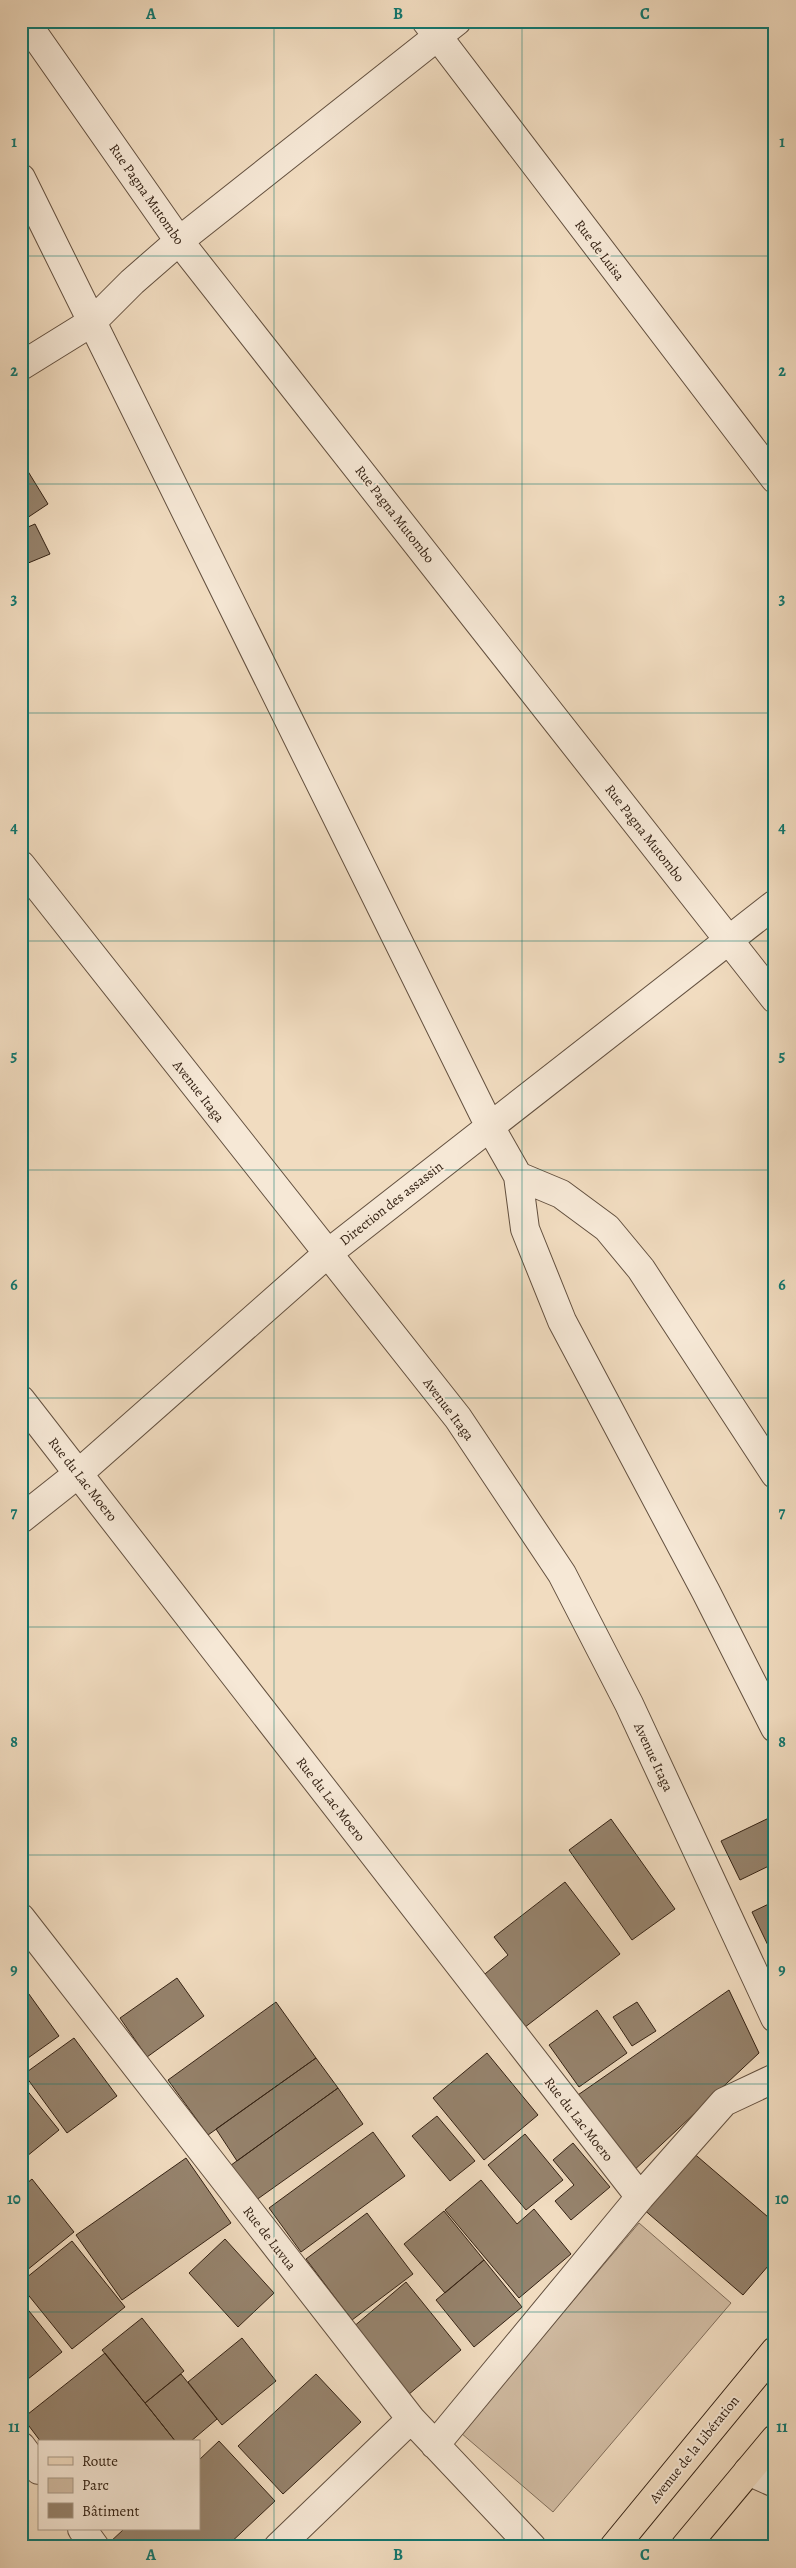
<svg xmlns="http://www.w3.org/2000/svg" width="796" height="2568" viewBox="0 0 796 2568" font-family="Alegreya,serif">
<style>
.green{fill:#d1bca3;stroke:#826f5c}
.building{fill:#96836d;stroke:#342214}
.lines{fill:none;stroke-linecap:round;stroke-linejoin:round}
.minor-casing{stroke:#63503f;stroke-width:30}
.major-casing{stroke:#342214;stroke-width:30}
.minor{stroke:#f6e8d6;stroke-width:28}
.major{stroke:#f1dcc0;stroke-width:28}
.grid{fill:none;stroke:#0f766e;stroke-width:1;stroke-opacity:0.55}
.labels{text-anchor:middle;stroke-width:4;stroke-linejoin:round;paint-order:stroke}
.street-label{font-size:14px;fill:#342214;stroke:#f6e8d6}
.neatline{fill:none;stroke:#0f766e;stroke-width:2}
.grid-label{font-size:16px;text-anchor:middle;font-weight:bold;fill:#0f766e}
</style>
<rect width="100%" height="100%" fill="#f1dcc0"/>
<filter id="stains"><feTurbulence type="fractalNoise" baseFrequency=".004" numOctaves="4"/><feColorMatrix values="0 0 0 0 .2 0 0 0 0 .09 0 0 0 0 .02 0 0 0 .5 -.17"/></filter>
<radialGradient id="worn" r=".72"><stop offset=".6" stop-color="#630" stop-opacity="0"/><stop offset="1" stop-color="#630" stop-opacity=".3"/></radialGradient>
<!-- green -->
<path class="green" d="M639,2223L731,2303L553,2512L461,2433Z"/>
<!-- building -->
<path class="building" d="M21,460L48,504L21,522Z
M35,524L50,554L21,566V530Z
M771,1817L775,1824V1863L740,1880L721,1841Z
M611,1819L675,1909L632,1940L569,1850Z
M565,1882L620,1954L520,2031L480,1978L508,1955L494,1937Z
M775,1901V1960L752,1912Z
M177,1978L204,2016L147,2057L120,2018Z
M21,1983L59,2036L21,2063Z
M729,1990L759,2053L630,2174L575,2097Z
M276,2002L316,2058L208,2135L168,2080Z
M637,2002L656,2031L632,2046L613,2017Z
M597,2010L627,2053L579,2087L549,2045Z
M74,2038L117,2096L67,2133L24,2074Z
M487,2053L538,2115L484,2160L433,2098Z
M316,2058L338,2088L237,2161L216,2129Z
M21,2083L59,2130L21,2161Z
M338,2088L363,2124L252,2203L227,2168Z
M437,2116L475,2161L450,2181L412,2136Z
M373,2132L405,2176L301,2252L269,2208Z
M525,2134L563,2180L526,2210L488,2165Z
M573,2143L610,2187L571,2220L555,2201L574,2185L553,2160Z
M691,2151L775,2223V2258L743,2295L642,2208Z
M186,2158L231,2223L122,2300L76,2235Z
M32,2179L74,2232L21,2275V2188Z
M481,2180L517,2224L534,2209L571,2254L519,2298L445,2210Z
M444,2211L484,2260L445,2293L404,2244Z
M367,2213L413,2274L352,2320L306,2259Z
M225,2239L274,2293L238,2327L189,2273Z
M72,2241L125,2307L72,2349L21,2286V2282Z
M484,2260L522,2307L474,2347L436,2300Z
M406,2282L461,2350L408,2395L352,2328Z
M21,2301L62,2352L23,2383L21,2380Z
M142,2318L184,2371L145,2403L102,2350Z
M242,2338L276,2381L222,2425L188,2382Z
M105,2353L145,2403L176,2442H41L23,2418Z
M181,2374L217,2419L190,2442H176L145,2403Z
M316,2374L361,2422L283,2494L238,2446Z
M219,2441L275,2501L226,2547H112L109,2543L124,2529H199V2460Z
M766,2541L769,2547H753Z"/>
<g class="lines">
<defs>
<path id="minor" d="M25,21L179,241L775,999
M426,21L775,479
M21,178L489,1125L518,1176L525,1229L562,1321L706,1592L775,1728
M21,366L92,322L132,282L179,241L457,21
M21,865L458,1418L562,1574L629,1704L775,2018
M518,1176L561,1194L607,1228L641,1269L775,1474
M21,1400L640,2197
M21,1519L79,1473L327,1254L775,904
M21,1918L411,2419L532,2547
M435,2445L640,2197L724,2102L775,2078
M21,2446L39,2470
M748,2471L775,2483
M82,2529L95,2547
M278,2547L411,2419"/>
<path id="major" d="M614,2547L775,2351
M685,2547L775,2439"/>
</defs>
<!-- minor casing -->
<use href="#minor" class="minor-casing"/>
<!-- major casing -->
<use href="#major" class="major-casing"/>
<!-- minor -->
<use href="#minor" class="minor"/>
<!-- major -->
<use href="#major" class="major"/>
</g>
<!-- grid -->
<path class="grid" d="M274,21V2547M522,21V2547M21,256H775M21,484H775M21,713H775M21,941H775M21,1170H775M21,1398H775M21,1627H775M21,1855H775M21,2084H775M21,2312H775"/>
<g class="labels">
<!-- street labels -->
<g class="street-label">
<text transform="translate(147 194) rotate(55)" y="5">Rue Pagna Mutombo</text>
<text transform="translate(600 250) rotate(53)" y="5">Rue de Luisa</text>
<text transform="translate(395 514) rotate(52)" y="5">Rue Pagna Mutombo</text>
<text transform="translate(645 833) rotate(52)" y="5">Rue Pagna Mutombo</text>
<text transform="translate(199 1091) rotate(52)" y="5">Avenue Itaga</text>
<text transform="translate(391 1203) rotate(-38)" y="5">Direction des assassin</text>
<text transform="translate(449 1409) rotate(53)" y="5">Avenue Itaga</text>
<text transform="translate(83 1479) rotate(52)" y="5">Rue du Lac Moero</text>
<text transform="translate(654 1757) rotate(65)" y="5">Avenue Itaga</text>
<text transform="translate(331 1799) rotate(52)" y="5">Rue du Lac Moero</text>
<text transform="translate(579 2119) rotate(52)" y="5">Rue du Lac Moero</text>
<text transform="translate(270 2238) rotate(52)" y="5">Rue de Luvua</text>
<text transform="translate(694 2449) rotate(-51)" y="5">Avenue de la Libération</text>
</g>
</g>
<!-- margin -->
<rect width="796" height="2568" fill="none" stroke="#f1dcc0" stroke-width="55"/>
<!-- legend -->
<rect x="38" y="2440" width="162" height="90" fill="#f6e8d6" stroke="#a89988"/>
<rect x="48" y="2457" width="25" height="8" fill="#f1dcc0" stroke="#a89988"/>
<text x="82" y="2466" font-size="15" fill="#342214">Route</text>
<rect x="48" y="2478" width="25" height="15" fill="#d1bca3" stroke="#a89988"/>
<text x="82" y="2490" font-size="15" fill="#342214">Parc</text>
<rect x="48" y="2503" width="25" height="15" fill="#96836d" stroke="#a89988"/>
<text x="82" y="2516" font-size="15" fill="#342214">Bâtiment</text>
<rect x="28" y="28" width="740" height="2512" class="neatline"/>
<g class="grid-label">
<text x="151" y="19">A</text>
<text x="398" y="19">B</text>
<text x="645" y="19">C</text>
<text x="14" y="147">1</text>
<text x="782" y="147">1</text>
<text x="14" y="376">2</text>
<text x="782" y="376">2</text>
<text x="14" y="604">3</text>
<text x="782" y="604">3</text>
<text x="14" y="833">4</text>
<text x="782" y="833">4</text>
<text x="14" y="1061">5</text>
<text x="782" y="1061">5</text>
<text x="14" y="1290">6</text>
<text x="782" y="1290">6</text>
<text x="14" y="1518">7</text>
<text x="782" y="1518">7</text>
<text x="14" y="1747">8</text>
<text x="782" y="1747">8</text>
<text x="14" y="1975">9</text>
<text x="782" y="1975">9</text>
<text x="14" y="2204">10</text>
<text x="782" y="2204">10</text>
<text x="14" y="2432">11</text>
<text x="782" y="2432">11</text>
<text x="151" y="2560">A</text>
<text x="398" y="2560">B</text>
<text x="645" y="2560">C</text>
</g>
<rect width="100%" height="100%" filter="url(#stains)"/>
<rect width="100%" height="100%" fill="url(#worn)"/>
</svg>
